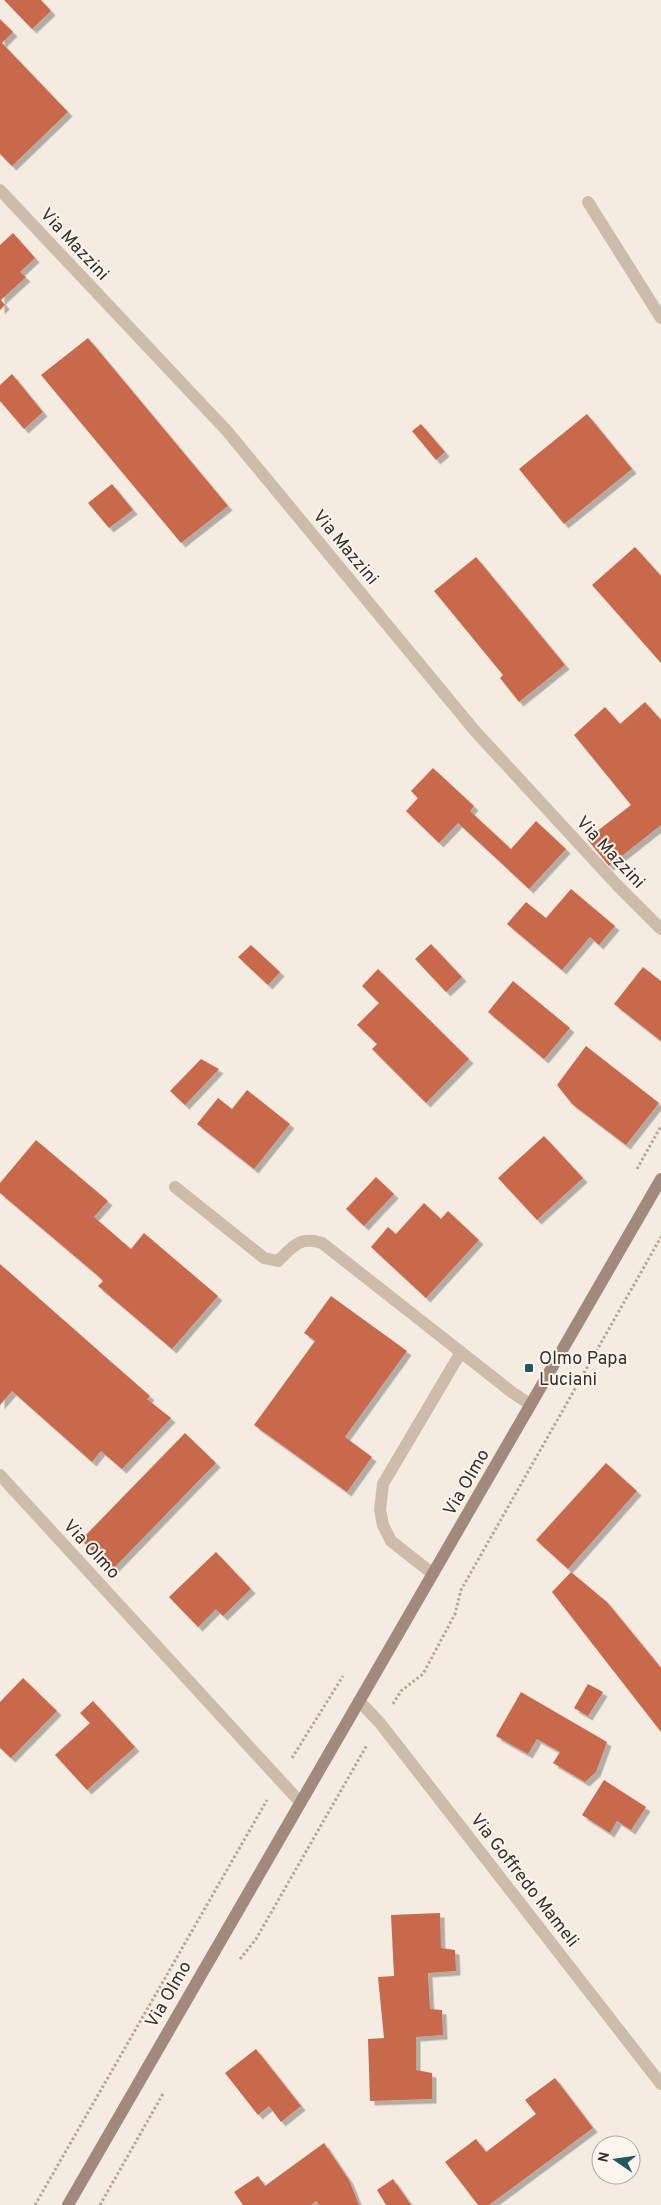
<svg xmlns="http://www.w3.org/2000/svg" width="661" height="2205" viewBox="0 0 661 2205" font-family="Overpass,sans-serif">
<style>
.building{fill:#c8694b;filter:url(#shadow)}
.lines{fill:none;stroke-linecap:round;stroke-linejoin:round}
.path{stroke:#b9a596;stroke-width:3;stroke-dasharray:2.5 2.5;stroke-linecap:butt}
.lane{stroke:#cdbbac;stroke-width:12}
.street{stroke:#cdbbac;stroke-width:12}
.secondary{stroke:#a18a7d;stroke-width:12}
.poi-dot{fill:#1f5a5e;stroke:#fbf5ee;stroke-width:2}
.labels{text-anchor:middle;stroke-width:4;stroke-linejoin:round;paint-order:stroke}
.street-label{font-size:18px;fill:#3b302b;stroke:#fbf5ee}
.poi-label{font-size:18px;fill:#3b302b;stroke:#fbf5ee;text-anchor:start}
</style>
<defs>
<filter id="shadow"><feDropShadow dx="4.5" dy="4.5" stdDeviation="0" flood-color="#0004"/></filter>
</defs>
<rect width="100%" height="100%" fill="#f4ebe1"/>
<!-- building -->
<path class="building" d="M4,0H41L51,11L32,29Z
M0,19L13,32L2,43L68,112L12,166L0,154Z
M13,233L35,258L20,272L26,277L1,300L5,305L0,310V245Z
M88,338L228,506L181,543L41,375Z
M12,374L43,412L24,429L0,401V385Z
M587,414L632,469L564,524L519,469Z
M421,424L445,452L436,460L412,431Z
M112,484L133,510L109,528L88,503Z
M635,547L661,576V663L592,585Z
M476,557L565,665L519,702L500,678L503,675L434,591Z
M645,702L661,720V825L609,866L587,839L631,805L574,735L605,707L620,724Z
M433,768L474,806L470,811L511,849L536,821L566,849L529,889L458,823L439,843L406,811L418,798L411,791Z
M571,889L615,926L599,945L590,937L562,970L507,924L526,902L546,918Z
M431,944L462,977L446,992L415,959Z
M251,945L280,972L268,985L238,957Z
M643,967L661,981V1041L614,1004Z
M378,969L469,1059L426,1103L372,1049L377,1044L357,1025L379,1003L362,986Z
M513,981L570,1028L544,1059L488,1012Z
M586,1046L659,1103L626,1145L572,1104L557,1085Z
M201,1059L219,1069L185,1105L170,1091Z
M247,1090L290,1124L254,1169L197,1124L218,1098L232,1109Z
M544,1136L583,1178L537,1220L498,1178Z
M36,1140L108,1201L94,1217L131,1249L144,1233L218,1296L172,1349L98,1286L103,1281L97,1275L0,1193V1183Z
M376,1177L394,1194L364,1226L346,1209Z
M424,1203L441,1219L448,1211L479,1240L426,1298L371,1247L388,1227L396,1234Z
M0,1264L150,1396L147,1399L171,1418L122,1469L101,1451L92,1462L12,1391L0,1405Z
M331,1296L407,1351L345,1437L372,1457L347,1492L254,1425L315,1341L304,1333Z
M185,1433L216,1463L112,1570L81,1540Z
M606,1463L637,1491L568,1569L536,1540Z
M216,1552L251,1589L223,1616L216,1609L198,1627L169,1597Z
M571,1572L607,1602L661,1668V1732L552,1592Z
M23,1678L57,1711L11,1758L0,1748V1702Z
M588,1684L603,1692L588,1716L574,1708Z
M521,1692L607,1742L596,1772L585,1782L553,1763L560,1752L537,1739L528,1754L496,1736Z
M93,1701L135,1747L87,1790L55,1755L90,1723L80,1713Z
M604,1780L646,1807L631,1830L617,1821L610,1833L582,1815Z
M440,1913L441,1948L455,1950L456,1971L428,1973L430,2009L442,2010L443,2035L416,2037V2070L432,2073V2099L370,2101L368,2039L384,2038L378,1977L394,1976L391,1915Z
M256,2049L301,2106L281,2122L269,2106L258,2115L225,2073Z
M555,2078L593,2128L489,2205H478L445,2162L476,2139L486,2152L536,2114L525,2100Z
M324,2143L349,2180L359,2205H319L316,2201L311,2205H243L234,2192L258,2176L265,2186Z
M393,2179L411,2205H386L377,2190Z"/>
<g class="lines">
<!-- path -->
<path class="path" d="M637,1169L661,1126
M393,1704L401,1691L423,1674L455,1614L461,1590L661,1237
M292,1758L343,1676
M240,1959L256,1939L367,1745
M35,2205L267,1800
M100,2205L164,2092"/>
<!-- lane -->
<path class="lane" d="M433,1574L391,1541L383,1525L380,1510L383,1484L461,1352"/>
<!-- street -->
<path class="street" d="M0,190L227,431L475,731L617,885L661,929
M588,202L661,318
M175,1187L264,1258L278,1261C294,1246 299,1236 322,1243L513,1393L530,1404
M0,1475L300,1802
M359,1701L380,1723L661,2084"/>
<!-- secondary -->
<path class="secondary" d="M68,2205L661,1179"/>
</g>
<!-- markers -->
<rect class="poi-dot" x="524" y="1363" width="10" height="10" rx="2.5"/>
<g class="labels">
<!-- street labels -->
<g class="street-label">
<text transform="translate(75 244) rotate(47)" y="6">Via Mazzini</text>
<text transform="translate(346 547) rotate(50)" y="6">Via Mazzini</text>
<text transform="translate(611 852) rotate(47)" y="6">Via Mazzini</text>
<text transform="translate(466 1482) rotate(-60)" y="6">Via Olmo</text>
<text transform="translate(92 1549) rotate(47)" y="6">Via Olmo</text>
<text transform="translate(525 1880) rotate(52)" y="6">Via Goffredo Mameli</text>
<text transform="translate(168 1994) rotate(-60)" y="6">Via Olmo</text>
</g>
<!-- poi labels -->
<g class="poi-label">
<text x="539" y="1364">Olmo Papa<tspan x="539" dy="21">Luciani</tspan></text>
</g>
</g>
<!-- north arrow -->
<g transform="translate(616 2160) rotate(283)"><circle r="24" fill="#fbf5ee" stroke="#aea6a0"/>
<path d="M0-4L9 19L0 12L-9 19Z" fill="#1f5a5e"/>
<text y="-8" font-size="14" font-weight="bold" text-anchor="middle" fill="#3b302b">N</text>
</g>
</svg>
